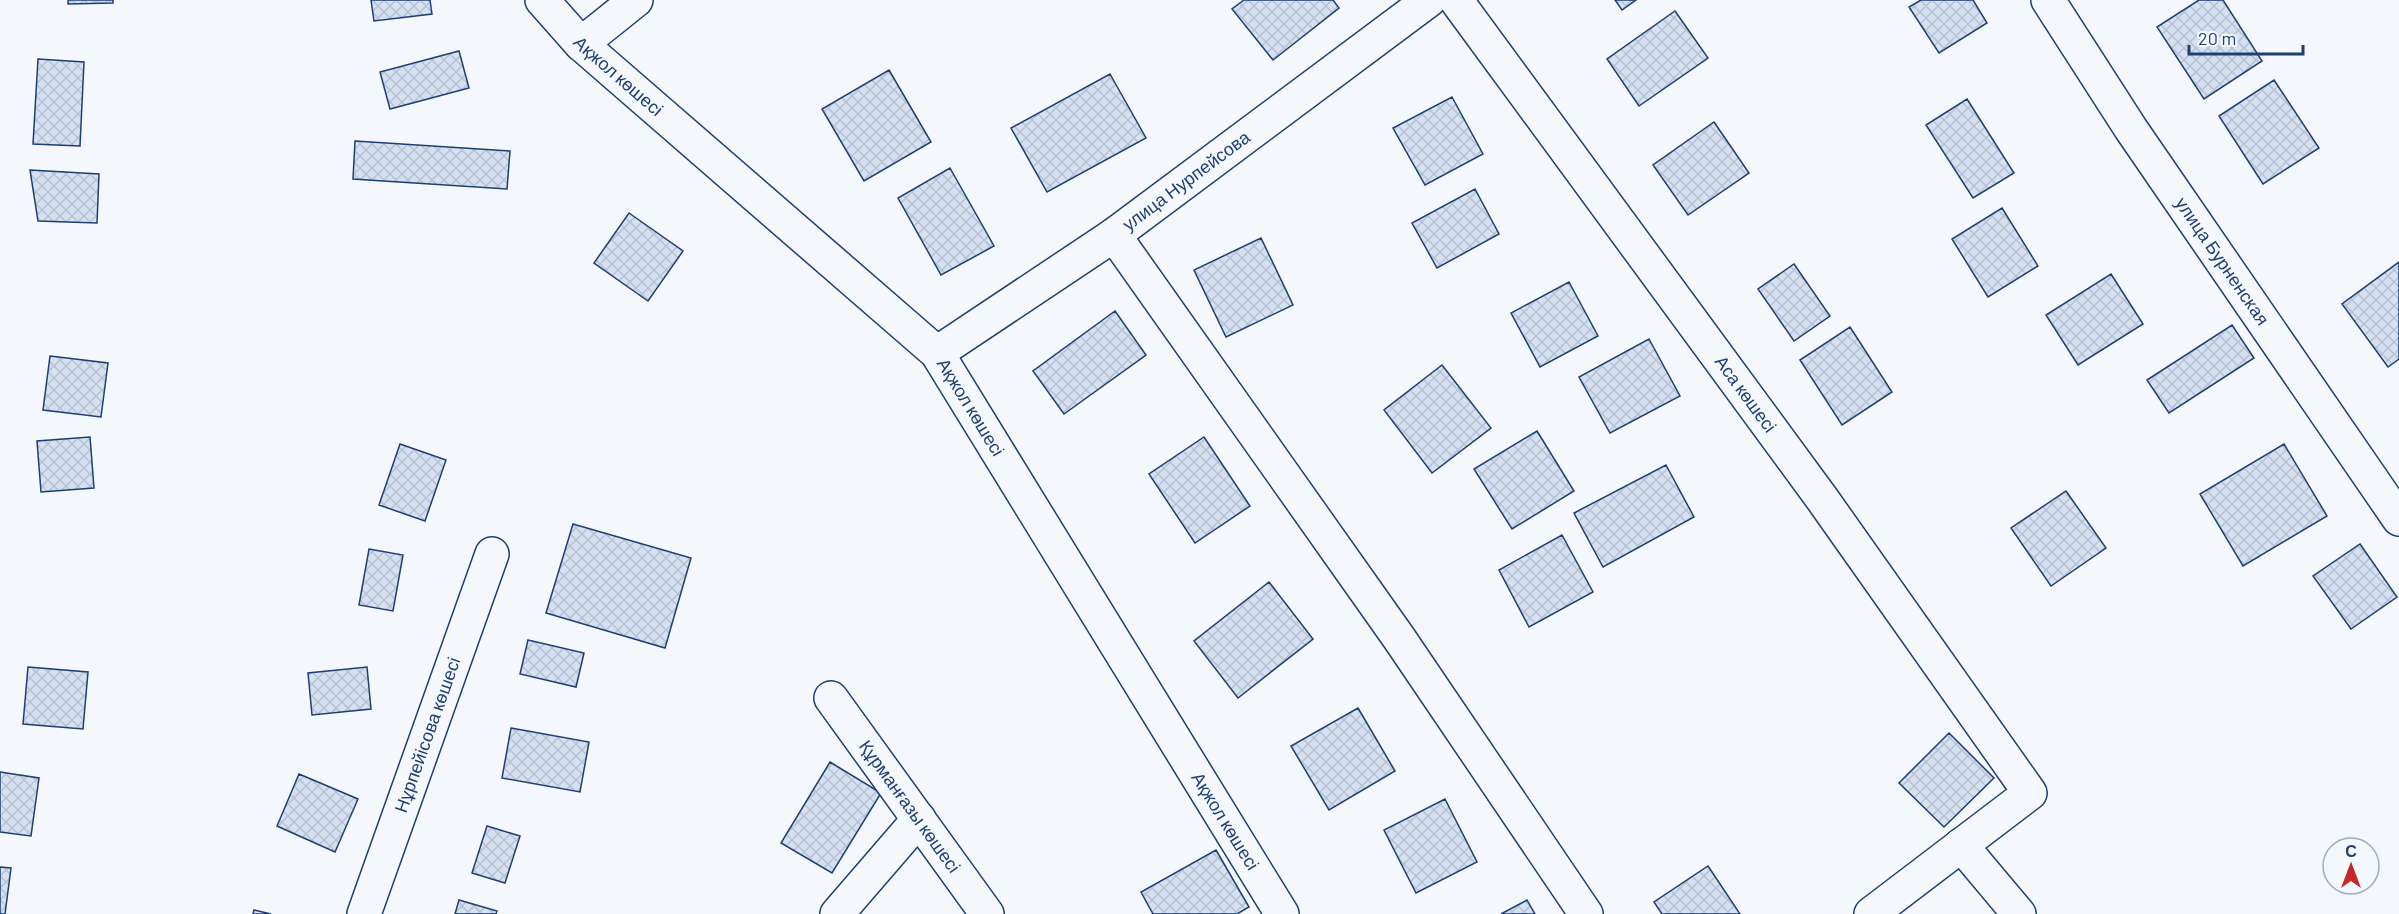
<svg xmlns="http://www.w3.org/2000/svg" width="2399" height="914" viewBox="0 0 2399 914" font-family="Barlow,sans-serif">
<style>
.building{fill:url(#building-cross-hatch);stroke:#1d3f73;stroke-width:1.5}
.lines{fill:none;stroke-linecap:round;stroke-linejoin:round}
.street-casing{stroke:#1d3f73;stroke-width:36}
.street{stroke:#f4f7fb;stroke-width:33}
.labels{text-anchor:middle;stroke-width:4.5;stroke-linejoin:round;paint-order:stroke}
.street-label{font-size:18px;fill:#1d3f73;stroke:#f4f7fb}
</style>
<defs>
<pattern id="building-cross-hatch" width="8" height="8" patternUnits="userSpaceOnUse" patternTransform="scale(1.5)"><rect width="8" height="8" fill="#d5e0f0"/><path d="M0 0l8 8M0 8l8-8" fill="none" stroke="#b6c1d1"/></pattern>
</defs>
<rect width="100%" height="100%" fill="#f4f7fb"/>
<!-- building -->
<path class="building" d="M68,0H113V3L68,4Z
M371,0H430L432,14L374,21Z
M1244,0H1333L1339,8L1273,60L1232,9Z
M1615,0H1636L1622,10Z
M1921,0H1973L1987,23L1939,53L1909,7Z
M2199,0H2223L2262,61L2204,99L2157,27Z
M1675,11L1708,58L1639,106L1607,59Z
M459,51L469,88L390,109L380,72Z
M38,59L84,62L80,146L33,144Z
M889,70L931,142L864,181L822,109Z
M1110,74L1146,138L1047,192L1011,128Z
M2274,80L2319,148L2263,184L2219,116Z
M1452,97L1483,154L1425,185L1393,128Z
M1967,99L2014,173L1973,198L1926,125Z
M1714,122L1749,173L1688,215L1653,165Z
M355,141L510,151L507,189L353,179Z
M950,168L994,246L941,275L898,198Z
M30,170L99,174L97,223L38,221Z
M1475,189L1499,234L1437,268L1412,223Z
M2002,208L2038,266L1988,297L1952,239Z
M629,213L683,251L648,301L594,263Z
M1261,238L1293,305L1226,337L1194,270Z
M2399,262V359L2388,367L2342,304Z
M1794,264L1830,316L1794,341L1758,289Z
M2111,274L2143,324L2078,365L2046,315Z
M1569,282L1598,336L1540,367L1511,313Z
M1115,311L1146,355L1064,414L1033,371Z
M2232,325L2254,358L2169,413L2147,380Z
M1850,327L1892,392L1842,425L1800,360Z
M1649,339L1680,396L1610,433L1579,377Z
M50,356L108,363L101,417L43,410Z
M1442,365L1491,428L1432,473L1384,410Z
M1537,431L1574,491L1512,529L1474,469Z
M90,437L94,488L41,492L37,441Z
M1204,437L1250,506L1195,543L1149,474Z
M400,444L446,460L425,521L379,505Z
M2284,444L2327,516L2243,566L2200,494Z
M1666,465L1694,517L1603,567L1574,513Z
M2066,491L2106,548L2051,586L2011,528Z
M573,524L691,558L665,648L546,613Z
M1562,535L1593,592L1529,627L1499,570Z
M2360,544L2397,597L2351,629L2313,576Z
M369,549L403,555L393,611L359,605Z
M1269,582L1313,639L1238,698L1194,641Z
M528,640L584,653L576,687L520,674Z
M28,667L88,672L83,729L23,724Z
M367,667L371,709L312,715L308,673Z
M1358,708L1395,771L1329,810L1291,746Z
M511,728L589,742L580,792L502,778Z
M1949,733L1994,778L1944,827L1899,783Z
M830,762L881,793L832,873L781,843Z
M0,772L39,778L31,836L0,832Z
M299,774L358,799L335,852L277,826Z
M1445,799L1477,862L1416,893L1384,830Z
M487,826L520,836L505,883L472,873Z
M1216,850L1249,907L1237,914H1153L1141,892Z
M1708,866L1740,914H1662L1654,902Z
M0,867L11,868L5,914H0Z
M459,900L497,911L496,914H455Z
M1527,900L1535,914H1501Z
M254,910L271,914H253Z"/>
<g class="lines">
<defs>
<g id="street">
<path id="s1" d="M542,0L581,44L937,353L1282,914"/>
<path id="s2" d="M1456,0L1823,500L2030,793L1871,914"/>
<path id="s3" d="M2048,0L2131,129L2399,519"/>
<path d="M581,44L636,0"/>
<path d="M1114,235L1399,638L1586,914"/>
<path id="s4" d="M937,353L1114,235L1429,0"/>
<path id="s5" d="M831,698L987,914"/>
<path d="M1961,845L2019,914"/>
<path id="s6" d="M364,914L492,554"/>
<path d="M837,914L919,819"/>
</g>
</defs>
<!-- street casing -->
<use href="#street" class="street-casing"/>
<!-- street -->
<use href="#street" class="street"/>
</g>
<g class="labels">
<!-- street labels -->
<g class="street-label">
<text dy="6" stroke="none"><textPath href="#s1" startOffset="108">Ақжол көшесі</textPath></text>
<text dy="6" stroke="none"><textPath href="#s4" startOffset="303">улица Нурпейсова</textPath></text>
<text dy="6" stroke="none"><textPath href="#s3" startOffset="314">улица Бурненская</textPath></text>
<text dy="6" stroke="none"><textPath href="#s2" startOffset="489">Аса көшесі</textPath></text>
<text dy="6" stroke="none"><textPath href="#s1" startOffset="594">Ақжол көшесі</textPath></text>
<text dy="6" stroke="none"><textPath href="#s6" startOffset="190">Нұрпейісова көшесі</textPath></text>
<text dy="6" stroke="none"><textPath href="#s5" startOffset="134">Құрманғазы көшесі</textPath></text>
<text dy="6" stroke="none"><textPath href="#s1" startOffset="1080">Ақжол көшесі</textPath></text>
</g>
</g>
<!-- north arrow -->
<g transform="translate(2351 866)"><circle r="28" fill="#f4f7fb" stroke="#9eadc5" stroke-width="1.5"/>
<path d="M0-4.5L10 22L0 15L-10 22Z" fill="#c62828"/>
<text y="-9" font-size="16" font-weight="bold" text-anchor="middle" fill="#1d3f73">С</text>
</g>
<!-- scale -->
<path d="M2189 45v9h114v-9" fill="none" stroke="#1d3f73" stroke-width="3"/>
<text x="2198" y="45" font-size="18" fill="#1d3f73" stroke="#f4f7fb" stroke-width="4.5" paint-order="stroke">20 m</text>
</svg>
